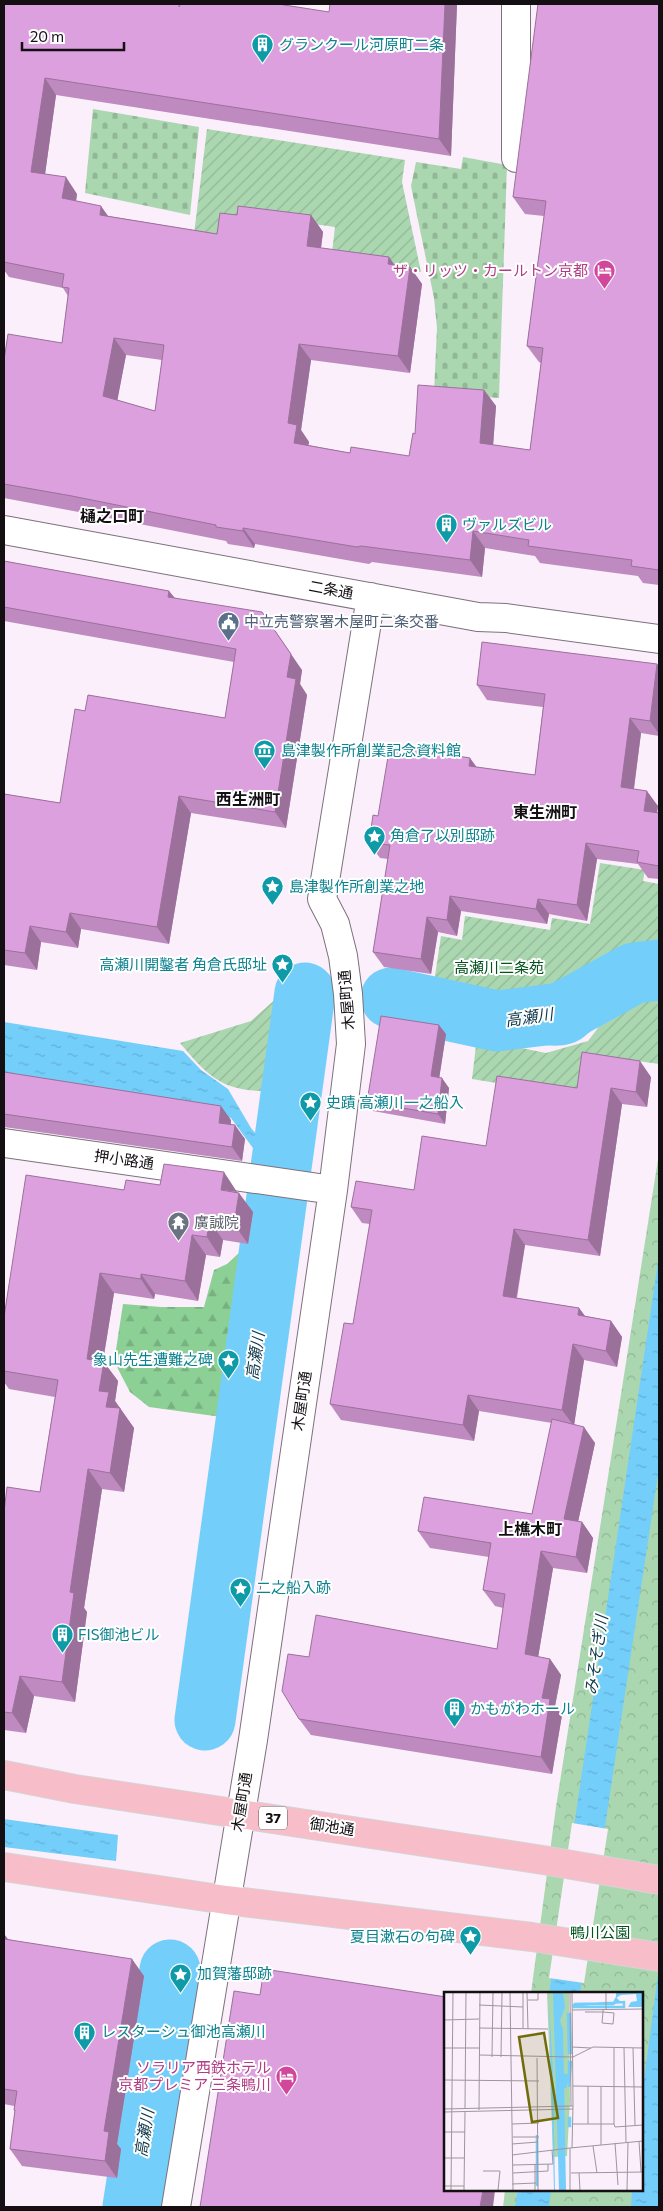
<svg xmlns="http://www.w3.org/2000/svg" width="663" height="2211" viewBox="0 0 663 2211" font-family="Commissioner,'Noto Sans JP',sans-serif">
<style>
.forest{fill:url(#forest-firs)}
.cemetery{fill:url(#cemetery-stones)}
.park{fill:url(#park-crowns)}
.garden{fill:url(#garden-furrows)}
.water{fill:url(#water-ripples)}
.pier{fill:#faeffa}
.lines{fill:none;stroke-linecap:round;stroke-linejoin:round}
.river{stroke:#73cefa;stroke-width:61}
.minor-casing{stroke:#7c727c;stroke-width:30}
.major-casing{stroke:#d5d4d5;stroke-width:30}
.minor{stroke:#fff;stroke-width:28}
.major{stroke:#f7bdc8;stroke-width:28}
.wall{fill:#be8abf;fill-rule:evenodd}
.shaded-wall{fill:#9b709b}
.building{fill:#dda0de;stroke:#9b709b;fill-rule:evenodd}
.labels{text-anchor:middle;stroke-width:4;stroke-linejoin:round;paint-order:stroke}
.shield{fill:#fff;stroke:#5a575a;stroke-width:1}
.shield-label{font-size:14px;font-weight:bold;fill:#130f13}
.culture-label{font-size:15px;fill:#0d838f;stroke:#fff;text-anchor:start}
.hotel-label{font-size:15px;fill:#b23c85;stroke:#fff;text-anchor:end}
.street-label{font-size:15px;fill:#130f13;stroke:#fff}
.service-label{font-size:15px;fill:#4e5e75;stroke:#fff;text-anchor:start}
.park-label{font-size:15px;fill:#02531e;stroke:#fff}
.worship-label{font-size:15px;fill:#5b616d;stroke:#fff;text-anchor:start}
.neighbourhood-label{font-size:16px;font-weight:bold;fill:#130f13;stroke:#fff}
.water-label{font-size:16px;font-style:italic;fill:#0f384a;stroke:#fff}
.inset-river{fill:none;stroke:#73cefa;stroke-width:2.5}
.inset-road{fill:none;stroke:#9e959e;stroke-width:1}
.view{fill:#6f6c09;fill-opacity:0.15;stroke:#6f6c09;stroke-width:2.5}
.inset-edge{fill:none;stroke:#130f13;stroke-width:2.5}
</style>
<defs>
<pattern id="forest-firs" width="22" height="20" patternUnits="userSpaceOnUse" patternTransform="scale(1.25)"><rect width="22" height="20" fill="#8cd096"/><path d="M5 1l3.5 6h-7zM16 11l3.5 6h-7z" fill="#78b180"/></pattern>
<pattern id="cemetery-stones" width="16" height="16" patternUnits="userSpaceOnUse" patternTransform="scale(1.25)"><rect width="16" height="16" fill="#abd7b0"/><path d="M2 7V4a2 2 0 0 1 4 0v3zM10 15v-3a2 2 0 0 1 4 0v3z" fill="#92b796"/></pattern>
<pattern id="park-crowns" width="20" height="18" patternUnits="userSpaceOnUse" patternTransform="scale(1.25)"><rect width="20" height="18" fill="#abd7b0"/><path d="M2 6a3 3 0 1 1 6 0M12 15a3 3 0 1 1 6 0" fill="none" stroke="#92b796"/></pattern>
<pattern id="garden-furrows" width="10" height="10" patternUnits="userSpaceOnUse" patternTransform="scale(1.25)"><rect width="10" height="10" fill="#abd7b0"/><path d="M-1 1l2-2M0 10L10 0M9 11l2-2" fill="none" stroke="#92b796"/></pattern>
<pattern id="water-ripples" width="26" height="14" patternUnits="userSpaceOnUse" patternTransform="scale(1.25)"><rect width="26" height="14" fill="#73cefa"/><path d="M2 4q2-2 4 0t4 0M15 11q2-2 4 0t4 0" fill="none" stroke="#63b0d5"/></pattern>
</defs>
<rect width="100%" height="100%" fill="#faeffa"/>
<!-- forest -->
<path class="forest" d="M240,1252L253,1259L239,1373L229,1418L149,1407L130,1392L118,1369L115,1356L123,1304L161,1307H204L214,1270L227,1264Z"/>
<!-- cemetery -->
<path class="cemetery" d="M93,109L199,127L190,215L85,193Z
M463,157L507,165L499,398L434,393L437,328L434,298L411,186L416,162L461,169Z"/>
<!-- park -->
<path class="park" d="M659,1153V2207H503L505,2190H642V1994L531,1993L556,1807Z"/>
<!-- garden -->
<path class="garden" d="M207,129L405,160L402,182L421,272L331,261L335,227L242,214L223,237L194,234Z
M600,863L645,870L643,881L659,884V962L641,963L610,980L598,974L570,982L536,1004L500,1015L442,1002L435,976L441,936L462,940L465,916L550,930L552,918L590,924Z
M659,977V1064L617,1058L610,1102L472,1079L477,1037L444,1031V1014L492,1026L502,1044L546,1053L588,1041L608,1015L614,992L637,979Z
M279,996L264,1091C221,1091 206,1074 180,1043L251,1021Z"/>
<!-- water -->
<path class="water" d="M597,980L609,988C607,1006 600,1025 585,1036C568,1051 541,1045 521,1041C516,1040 509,1040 505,1038C499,1035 498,1028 497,1021L538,1008L573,987Z
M4,1022L183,1051L201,1070L228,1089L251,1128L262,1141L261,1159L231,1118L4,1080Z
M659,1255V1468L580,1993L549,1994Z
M4,1819L118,1835L116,1861L4,1847Z
M659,1967V2207H631L632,2190H642V2095Z
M518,2190H551L549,2207H515Z"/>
<!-- pier -->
<path class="pier" d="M572,1823L608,1829L584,1983L549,1978Z"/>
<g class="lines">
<!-- river -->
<path class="river" d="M391,998L497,1021L561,1013L634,973L659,970
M205,1720L305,993
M133,2207L170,1970"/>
<defs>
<path id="minor" d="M516,158V4
M4,530L478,617L506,618L659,639
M4,1143L333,1190
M176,2207L253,1740L333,1190L351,1044L348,994L343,956L335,924L322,899L371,597"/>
<path id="major" d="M4,1775L75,1789L543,1860L659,1880
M4,1867L226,1900L532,1937L659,1957"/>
</defs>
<!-- minor casing -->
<use href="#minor" class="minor-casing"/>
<!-- major casing -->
<use href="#major" class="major-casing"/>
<!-- minor -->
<use href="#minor" class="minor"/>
<!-- major -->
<use href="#major" class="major"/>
</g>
<!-- wall -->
<path class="wall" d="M4,4L329,12L457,4L451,156L56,95L45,174L77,194L76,201L108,216L217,234L237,215H311L323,232L321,248L395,265L410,267L422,284L410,373L311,360L301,430L309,442L308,445L350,453L409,456L415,434L484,390L496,406L493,445L530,450L541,363L539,362L527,346L544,216L525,214L513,197L659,4V585L643,583L638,576L540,563L535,556L485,548L482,577L372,562L369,564L255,544L254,548L228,544L226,541L84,513L4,498V360L62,343L68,296L63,288L9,277L4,270ZM126,355L162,360L155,411L117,400Z
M4,561L169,591L175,598L302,670L300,684L307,695L286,828L191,813L169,944L81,929L78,948L41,942L37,970L4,965V794L60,803L85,711L225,718L234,662L4,621Z
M657,664L659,667V736L641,733L634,789L658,806L657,812L659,813V879L648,878L638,864L597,859L587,921L549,914L547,924L461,911L457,936L438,932L431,974L384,967L373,952L388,859L380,858L369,843L378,816L477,767L535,775L543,707L487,700L477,685Z
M446,1034L439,1078L449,1088L445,1124L373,1111L367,1102Z
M4,1072L231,1120V1125L245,1139L242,1161L4,1127Z
M651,1077L647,1107L622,1104L600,1256L525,1245L517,1298L579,1308L585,1316L611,1321L622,1337L617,1367L584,1360L574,1424L595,1443L578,1522H582L593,1538L587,1573L553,1568L538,1657L550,1659L561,1675L555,1706L562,1715L552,1774L311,1735L299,1719L309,1657L497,1649L503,1608L495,1606L483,1590L489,1557L430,1548L418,1531L532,1514L552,1423L479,1411L474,1441L341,1420L330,1404L353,1324L370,1224L362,1223L351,1207L414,1190L486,1146L577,1088Z
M160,1185L237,1192L253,1212L248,1244L223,1240L220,1257L206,1255L198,1301L155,1294L154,1299L114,1293L103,1362L118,1381L115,1401L134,1428L124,1492L102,1489L84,1608L87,1612L75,1702L34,1696L26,1733L4,1730V1512L40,1492L55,1397L9,1389L4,1382V1317L124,1190Z
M4,1934L8,1939L144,1976L117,2144L121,2149L117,2178L22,2166L10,2149L15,2112L14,2110V2106L4,2104Z"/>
<!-- shaded-wall -->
<path class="shaded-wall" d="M445,4H457L451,156L439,139Z
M45,78L56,95L43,189L31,172Z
M66,177L77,194L74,215L62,198Z
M101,206L113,223L100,215Z
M311,215L323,232L319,263L307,246Z
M389,257L401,274L388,264Z
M410,267L422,284L410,373L398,356Z
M114,338L126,355L115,413L103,396Z
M299,344L311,360L301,430L309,442L306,459L294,443L288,423Z
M484,390L496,406L492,460L480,443Z
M243,528L255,544L254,548L243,531Z
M473,531L485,548L482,577L470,560Z
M169,591L181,607L168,597Z
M262,612L302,670L300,684L307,695L286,828L275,812L287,677Z
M657,664L659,667V734L650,721Z
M630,718L641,733L632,802L621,787Z
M470,758L481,773L469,766Z
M647,791L658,806L655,826L644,811Z
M179,796L191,813L169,944L157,927Z
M586,843L597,859L587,921L577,905Z
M450,896L461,911L457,936L447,920Z
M538,899L549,914L547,924L536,909Z
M70,913L81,929L78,948L66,932Z
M427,917L438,932L431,974L421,959Z
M30,926L41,942L37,970L25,953Z
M439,1025L446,1034L438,1086L431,1076Z
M640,1061L651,1077L647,1107L636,1092Z
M442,1078L449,1088L445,1124L438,1114Z
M611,1088L622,1104L600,1256L588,1240Z
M221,1106L231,1120L229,1138L219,1123Z
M235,1125L245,1139L242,1161L232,1147Z
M224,1172L237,1192L221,1190Z
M239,1193L253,1212L248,1244L234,1224Z
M209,1220L223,1240L220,1257L207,1237Z
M514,1229L525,1245L514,1311L503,1296Z
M192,1235L206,1255L198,1301L185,1281Z
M100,1273L114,1293L100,1379L87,1359Z
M141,1274L155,1294L154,1299L141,1279Z
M579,1308L590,1323L578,1315Z
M611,1321L622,1337L617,1367L606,1351Z
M573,1344L584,1360L574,1426L562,1410Z
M104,1362L118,1381L115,1401L134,1428L124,1492L110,1473L106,1407L99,1391Z
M468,1395L479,1411L474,1441L463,1425Z
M584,1427L595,1443L575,1536L564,1519Z
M88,1469L102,1489L84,1608L87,1612L75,1702L62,1682L70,1592Z
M582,1522L593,1538L587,1573L576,1557Z
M541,1551L553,1568L536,1670L525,1654Z
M550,1659L561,1675L555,1706L562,1715L552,1774L541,1757L542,1698Z
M20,1676L34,1696L26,1733L12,1713Z
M4,1934L14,1948L4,1943Z
M132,1959L144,1976L117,2144L121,2149L117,2178L105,2161L104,2131Z
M483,2190H495L493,2207H480Z"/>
<!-- building -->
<path class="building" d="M4,4H179V7L181,4H278L329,12L330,4H445L439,139L45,78L31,172L66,177L62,198L101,206L100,215L217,234L220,213L237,215L238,206L311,215L307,246L389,257L388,264L410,267L398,356L299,344L288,423L297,425L294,443L350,453L351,447L409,456L413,433L415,434L418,385L484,390L480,443L530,450L543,348L527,346L546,201L513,197L538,4H659V570L631,566L632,560L528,546L529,540L473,531L470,560L361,546L357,547L243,528V531L216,527V525L72,496L4,484V360L8,334L62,343L69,288L62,287L64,274L4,262ZM114,338L164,345L155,411L103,396Z
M4,561L169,591L168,597L262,612L291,654L287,677L296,679L275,812L179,796L157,927L70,913L66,932L30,926L25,953L4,950V794L60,803L75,709L85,711L88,695L225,718L236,649L4,607Z
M482,642L657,664L650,721L630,718L621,787L647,791L644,811L659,813V866L637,862L639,851L586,843L577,905L538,899L536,909L450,896L447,920L427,917L421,959L373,952L390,845L369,843L373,815L378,816L390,745L470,758L469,766L535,775L545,694L477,685Z
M381,1016L439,1025L431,1076L442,1078L438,1114L367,1102Z
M582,1052L640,1061L636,1092L611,1088L588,1240L514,1229L503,1296L579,1308L578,1315L611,1321L606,1351L573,1344L562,1410L468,1395L463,1425L330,1404L344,1323L353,1324L372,1210L351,1207L356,1181L414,1190L422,1136L486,1146L497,1076L577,1088Z
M4,1072L221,1106L219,1123L235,1125L232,1147L4,1114Z
M164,1164L224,1172L221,1190L239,1193L234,1224L209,1220L207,1237L192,1235L185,1281L141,1274V1279L100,1273L87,1359L104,1362L99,1391L109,1392L106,1407L120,1408L110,1473L88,1469L70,1592L74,1593L62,1682L20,1676L12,1713L4,1712V1512L7,1487L40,1492L58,1380L4,1371V1317L26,1175L124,1190L126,1180L160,1185Z
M552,1419L584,1427L564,1519L582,1522L576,1557L541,1551L525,1654L550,1659L542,1698L550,1699L541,1757L299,1719L282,1691L288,1654L309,1657L316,1615L497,1649L505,1594L483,1590L491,1543L418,1531L424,1497L532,1514Z
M4,1939L132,1959L104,2131L109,2132L105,2161L10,2149L15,2110H14L17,2091L4,2089Z
M264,1969L446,1997V2190H483L480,2207H200L234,1991L260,1995Z"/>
<!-- icons -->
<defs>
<symbol id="building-pin" viewBox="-11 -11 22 30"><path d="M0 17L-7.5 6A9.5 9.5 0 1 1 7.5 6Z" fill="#0f9aa8" stroke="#fff"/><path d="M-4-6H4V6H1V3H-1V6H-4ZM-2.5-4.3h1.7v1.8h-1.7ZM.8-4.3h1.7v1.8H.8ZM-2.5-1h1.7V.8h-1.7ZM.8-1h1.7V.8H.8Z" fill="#fff"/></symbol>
<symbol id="hotel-pin" viewBox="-11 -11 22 30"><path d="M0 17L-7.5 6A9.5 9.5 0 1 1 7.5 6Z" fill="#d1479c" stroke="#fff"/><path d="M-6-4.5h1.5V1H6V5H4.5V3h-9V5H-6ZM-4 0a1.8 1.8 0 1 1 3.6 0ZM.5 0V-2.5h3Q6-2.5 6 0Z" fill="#fff"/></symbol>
<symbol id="civic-pin" viewBox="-11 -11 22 30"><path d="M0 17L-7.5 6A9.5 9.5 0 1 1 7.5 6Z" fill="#5c6f8a" stroke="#fff"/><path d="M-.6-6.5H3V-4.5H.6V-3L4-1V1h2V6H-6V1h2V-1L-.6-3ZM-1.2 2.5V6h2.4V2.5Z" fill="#fff"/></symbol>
<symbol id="museum-pin" viewBox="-11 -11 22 30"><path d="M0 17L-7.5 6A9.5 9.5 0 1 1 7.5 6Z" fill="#0f9aa8" stroke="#fff"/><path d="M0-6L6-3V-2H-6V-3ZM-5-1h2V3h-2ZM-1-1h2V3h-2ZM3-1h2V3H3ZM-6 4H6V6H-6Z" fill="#fff"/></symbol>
<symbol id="sight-pin" viewBox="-11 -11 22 30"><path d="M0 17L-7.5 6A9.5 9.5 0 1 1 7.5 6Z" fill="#0f9aa8" stroke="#fff"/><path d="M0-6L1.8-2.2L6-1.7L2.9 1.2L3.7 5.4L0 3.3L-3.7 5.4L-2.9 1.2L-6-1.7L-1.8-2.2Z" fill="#fff"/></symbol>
<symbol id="temple-pin" viewBox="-11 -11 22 30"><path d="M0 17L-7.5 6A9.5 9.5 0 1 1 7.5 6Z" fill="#6b7280" stroke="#fff"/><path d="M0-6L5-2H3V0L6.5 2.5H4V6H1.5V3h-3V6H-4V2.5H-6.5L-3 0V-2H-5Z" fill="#fff"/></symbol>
</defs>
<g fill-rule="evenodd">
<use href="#building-pin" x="250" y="32" width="25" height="34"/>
<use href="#hotel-pin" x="592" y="258" width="25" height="34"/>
<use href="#building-pin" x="434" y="512" width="25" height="34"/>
<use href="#civic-pin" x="216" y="610" width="25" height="34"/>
<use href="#museum-pin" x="252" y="738" width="25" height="34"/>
<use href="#sight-pin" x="362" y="824" width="25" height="34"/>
<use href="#sight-pin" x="260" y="874" width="25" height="34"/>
<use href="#sight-pin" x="270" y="952" width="25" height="34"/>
<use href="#sight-pin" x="298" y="1090" width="25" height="34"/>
<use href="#temple-pin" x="166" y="1210" width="25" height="34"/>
<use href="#sight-pin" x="216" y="1348" width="25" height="34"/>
<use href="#sight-pin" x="228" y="1576" width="25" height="34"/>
<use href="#building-pin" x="50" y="1622" width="25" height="34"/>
<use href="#building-pin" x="442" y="1696" width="25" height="34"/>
<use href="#sight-pin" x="458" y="1924" width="25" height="34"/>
<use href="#sight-pin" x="168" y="1962" width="25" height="34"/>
<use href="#building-pin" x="72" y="2020" width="25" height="34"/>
<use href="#hotel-pin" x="274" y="2064" width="25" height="34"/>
</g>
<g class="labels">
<!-- shield labels -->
<rect class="shield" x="259" y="1806.5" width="28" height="23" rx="4"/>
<g class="shield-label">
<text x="273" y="1823">37</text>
</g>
<!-- culture labels -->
<g class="culture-label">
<text x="279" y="50">グランクール河原町二条</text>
<text x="462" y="530">ヴァルズビル</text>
<text x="281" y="756">島津製作所創業記念資料館</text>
<text x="390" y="841">角倉了以別邸跡</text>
<text x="289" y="892">島津製作所創業之地</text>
<text x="267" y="970" text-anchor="end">高瀬川開鑿者 角倉氏邸址</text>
<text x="326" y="1108">史蹟 高瀬川一之船入</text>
<text x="213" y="1365" text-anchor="end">象山先生遭難之碑</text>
<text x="256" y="1593">二之船入跡</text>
<text x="78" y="1640">FIS御池ビル</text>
<text x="470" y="1714">かもがわホール</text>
<text x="455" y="1942" text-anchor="end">夏目漱石の句碑</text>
<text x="197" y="1979">加賀藩邸跡</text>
<text x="101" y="2037">レスターシュ御池高瀬川</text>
</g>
<!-- hotel labels -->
<g class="hotel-label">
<text x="588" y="276">ザ・リッツ・カールトン京都</text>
<text x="271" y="2073">ソラリア西鉄ホテル<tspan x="271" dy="17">京都プレミア 三条鴨川</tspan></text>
</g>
<!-- street labels -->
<g class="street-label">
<text transform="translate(331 590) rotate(10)" y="5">二条通</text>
<text transform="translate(347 1000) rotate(-95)" y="5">木屋町通</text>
<text transform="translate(124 1160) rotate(8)" y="5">押小路通</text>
<text transform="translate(302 1401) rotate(-82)" y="5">木屋町通</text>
<text transform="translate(242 1802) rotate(-81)" y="5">木屋町通</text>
<text transform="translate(332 1827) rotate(9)" y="5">御池通</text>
</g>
<!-- service labels -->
<g class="service-label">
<text x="244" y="627">中立売警察署木屋町二条交番</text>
</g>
<!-- park labels -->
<g class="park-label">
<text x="499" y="973">高瀬川二条苑</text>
<text x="600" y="1938">鴨川公園</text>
</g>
<!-- worship labels -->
<g class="worship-label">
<text x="194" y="1228">廣誠院</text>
</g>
<!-- neighbourhood labels -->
<g class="neighbourhood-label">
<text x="112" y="522">樋之口町</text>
<text x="248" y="805">西生洲町</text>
<text x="545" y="818">東生洲町</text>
<text x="530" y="1535">上樵木町</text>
</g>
<!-- water labels -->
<g class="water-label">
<text transform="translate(529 1017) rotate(-8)" y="6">高瀬川</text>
<text transform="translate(255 1356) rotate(-82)" y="6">高瀬川</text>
<text transform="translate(596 1655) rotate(-82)" y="6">みそそぎ川</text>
<text transform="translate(144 2133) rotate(-81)" y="6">高瀬川</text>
</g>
</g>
<!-- overview -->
<g transform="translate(444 1992)">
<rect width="199" height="199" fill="#faeffa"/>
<path d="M103,0H125L126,109L123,164L109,165Z" fill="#abd7b0"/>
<path d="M109,0H119L121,15L116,29L119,37L122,198H115ZM172,0H199V15H184L187,10L193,9L192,2L177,3L172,6ZM105,8L109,81L111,198H110Z" fill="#73cefa"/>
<path class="inset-river" d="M172,7L174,9L169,12H130L170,11ZM180,10V15H130V13ZM124,22H126L127,61H125ZM125,70H127L125,95ZM120,83L124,84L121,96V89ZM125,126H126V134H125ZM93,194V143"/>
<path class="inset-road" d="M66,0L69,198M83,0L84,37M126,0L127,114M128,0L129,114M84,8H94V0M35,13L79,15M128,18L199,17M162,18V0M141,20H159L170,21L169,32L158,31L159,20V18M0,28L35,27M35,36L104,37M79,36V0M128,55L147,56M0,56H35M170,56V132M180,56L182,150M189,56L191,133M35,63L129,65L149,55L199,56M48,65L49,0M57,65L58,0M93,66L94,198M0,88L95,89M129,94L199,95M21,116L22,0M0,117L129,114L128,156M35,118L36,0M0,120L129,117M68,132L95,131M129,132H170L171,135L199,133M144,132V94M0,140H21M69,145H95M195,149L197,180M171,151L174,193M68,152L94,150M157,153V95M149,154L153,181M126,156L199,149M68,163L126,156V198M0,166H21M91,172V198M69,173L109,172L108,158M39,179H56L54,198M69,181L104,179V172M127,181L199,180M135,181L136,198M68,192L92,191M0,194H20M7,198L9,0M20,198L21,120M183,198L184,150"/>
<path class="view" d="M100,41L114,126L88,130L75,45Z"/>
<rect width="199" height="199" class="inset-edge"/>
</g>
<!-- border -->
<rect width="663" height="2211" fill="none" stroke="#130f13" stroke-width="10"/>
<!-- scale -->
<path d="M22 42v8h102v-8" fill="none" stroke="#130f13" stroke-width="2.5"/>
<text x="30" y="42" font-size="15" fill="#130f13" stroke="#ffffff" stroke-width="4" paint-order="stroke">20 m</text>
</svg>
